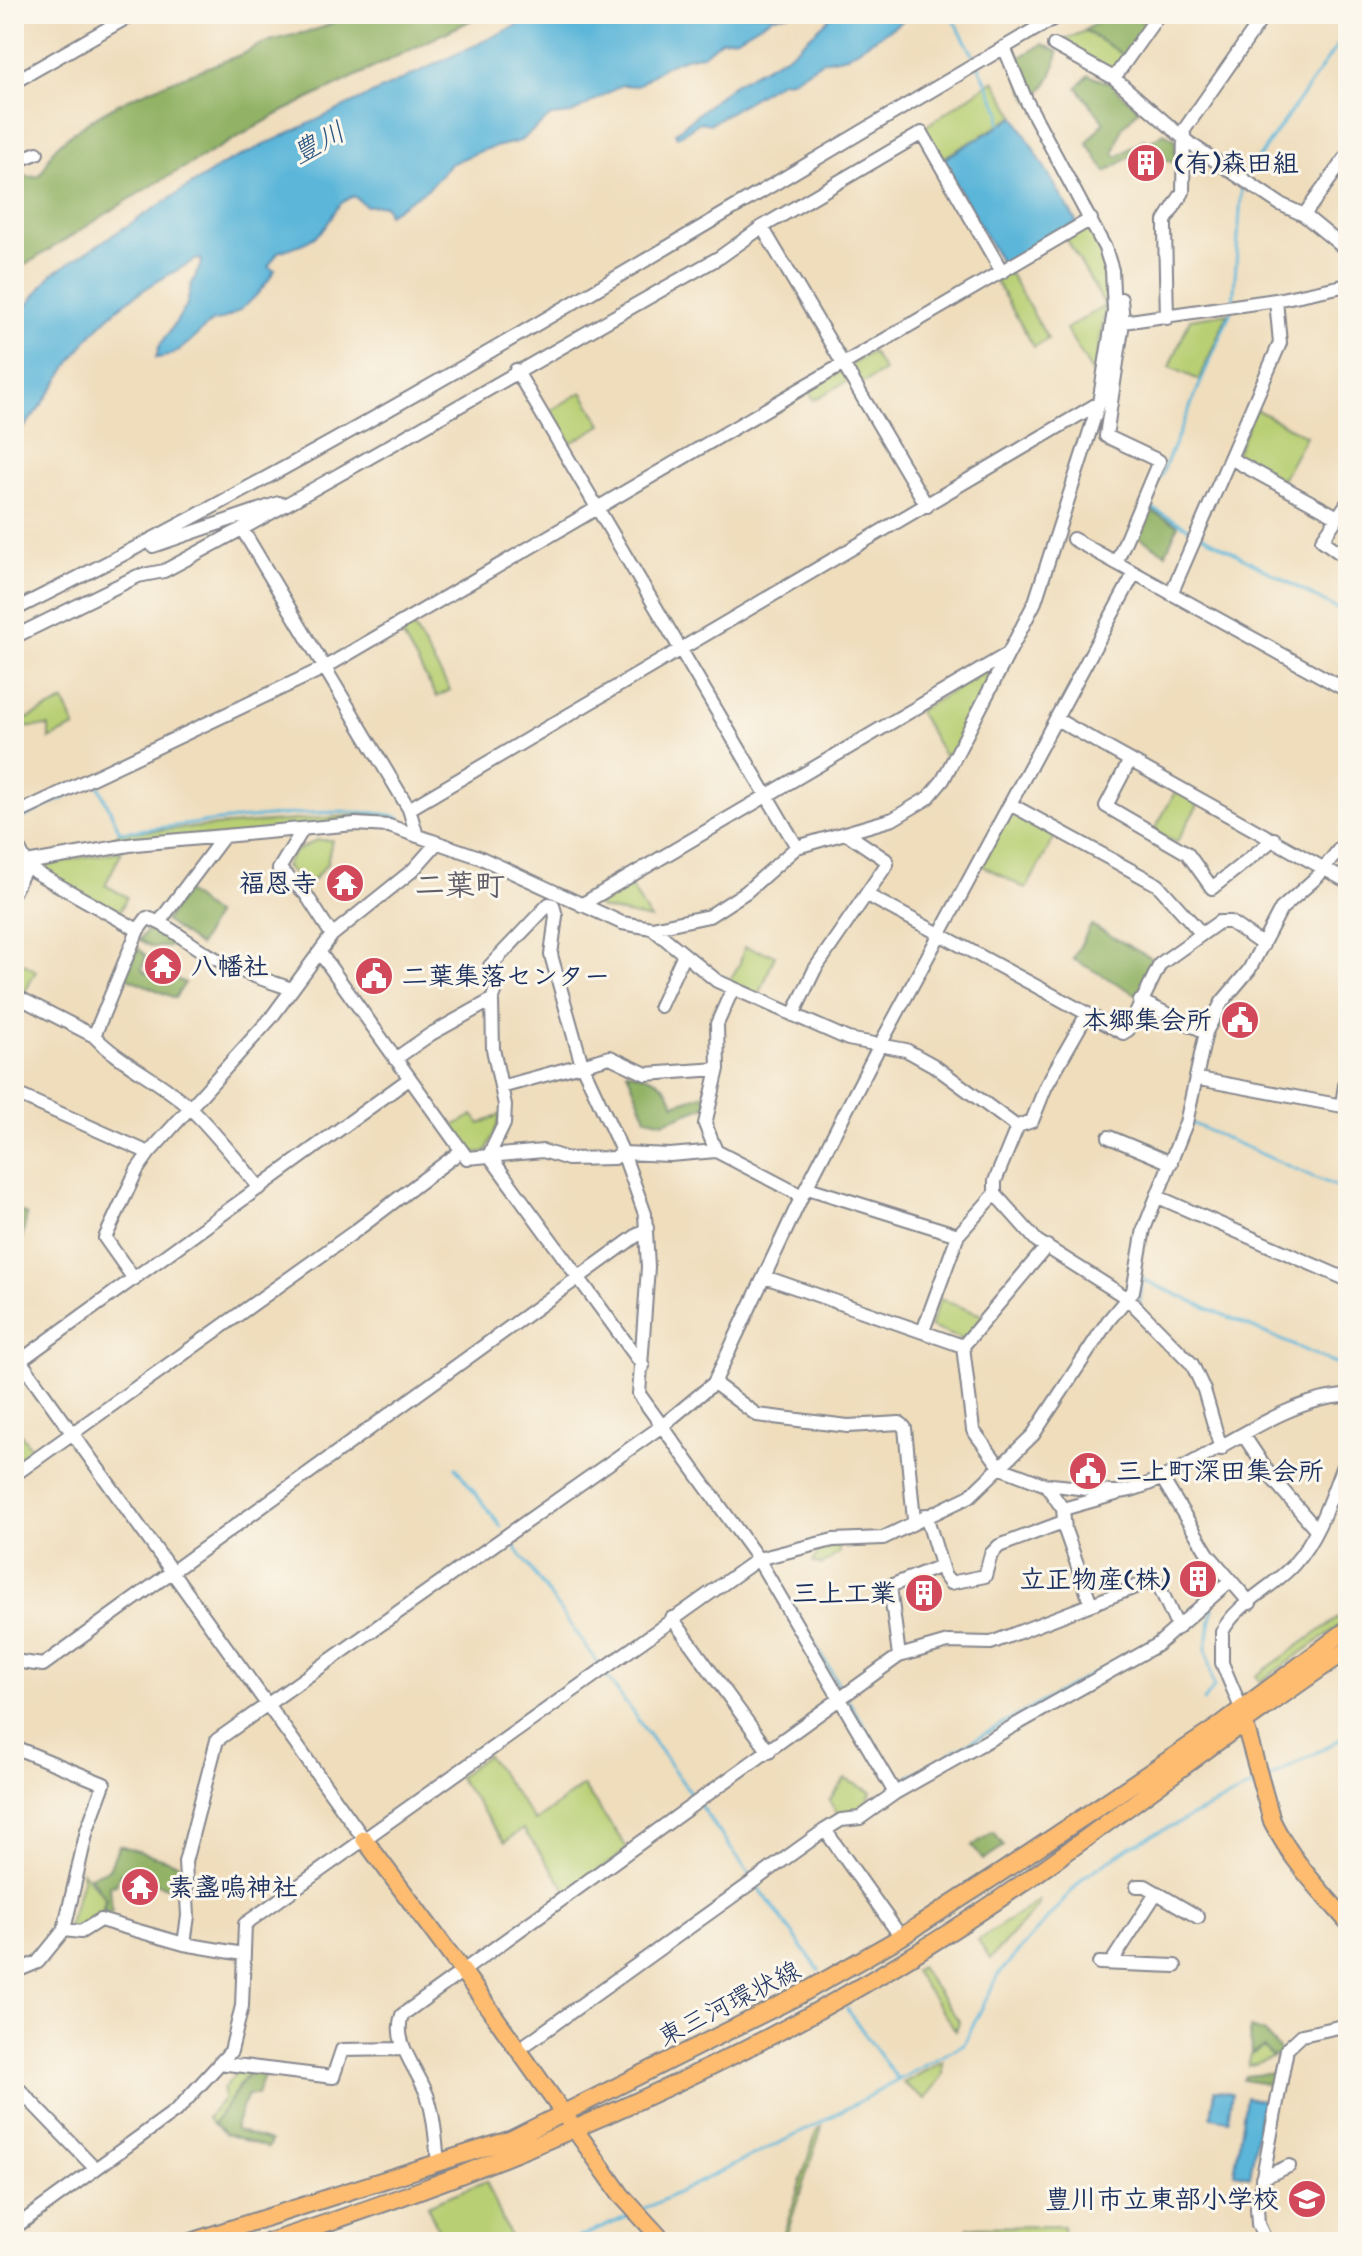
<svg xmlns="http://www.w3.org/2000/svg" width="1362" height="2256" viewBox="0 0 1362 2256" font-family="Mynerve,'Klee One',sans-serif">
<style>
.green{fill:#b8cf73;stroke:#6a7f68;stroke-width:2}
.forest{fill:#92b265;stroke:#567062;stroke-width:2}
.water{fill:#5cb6d9;stroke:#3c729c;stroke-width:2}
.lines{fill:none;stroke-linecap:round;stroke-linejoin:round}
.stream{stroke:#5cb6d9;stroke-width:3}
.minor-casing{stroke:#85868d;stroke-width:16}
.major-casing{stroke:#85868d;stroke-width:20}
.minor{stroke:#fff;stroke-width:12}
.major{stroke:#fdbc70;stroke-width:16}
.labels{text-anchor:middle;stroke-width:6;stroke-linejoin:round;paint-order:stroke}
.poi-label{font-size:26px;font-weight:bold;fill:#1b2f5e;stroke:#fbf7ec;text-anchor:start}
.street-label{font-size:26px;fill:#1b2f5e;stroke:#fbf7ec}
.water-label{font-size:28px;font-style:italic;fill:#2e5883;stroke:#fbf7ec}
.quarter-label{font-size:30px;font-weight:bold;fill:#5f5e69;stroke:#fbf7ec}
</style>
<rect width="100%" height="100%" fill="#fbf7ec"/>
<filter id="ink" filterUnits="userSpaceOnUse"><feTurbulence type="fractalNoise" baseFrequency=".0125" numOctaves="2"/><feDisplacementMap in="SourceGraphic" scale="16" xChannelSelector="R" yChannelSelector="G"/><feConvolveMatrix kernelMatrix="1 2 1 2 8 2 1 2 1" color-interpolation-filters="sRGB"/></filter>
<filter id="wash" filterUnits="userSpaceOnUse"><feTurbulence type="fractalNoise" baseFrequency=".006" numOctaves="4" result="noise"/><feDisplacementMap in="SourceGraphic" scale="32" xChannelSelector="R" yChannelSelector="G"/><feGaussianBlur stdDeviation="1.8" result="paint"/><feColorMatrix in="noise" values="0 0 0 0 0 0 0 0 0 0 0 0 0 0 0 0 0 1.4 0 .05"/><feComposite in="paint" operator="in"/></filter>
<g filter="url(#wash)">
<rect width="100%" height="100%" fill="#efddbc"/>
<!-- green -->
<path class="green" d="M1085,31L1125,56L1113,74L1057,43Z
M994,80L1015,116L941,159L923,128Z
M1083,228H1088C1103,253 1111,276 1105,305L1066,238Z
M1009,272L1048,339L1034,347L995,280Z
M1105,306L1095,377L1066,329Z
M1228,313L1199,380L1170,367L1190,319Z
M872,352L884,371L860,385L849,366Z
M843,370L849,380L814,400L808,390Z
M582,392L602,425L565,446L546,413Z
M1255,409L1306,436L1282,480L1235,455Z
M411,623L450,690L437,697L399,630Z
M999,664L949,764L918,711Z
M64,701L75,727L49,739V726L14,728V725Z
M1176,790L1199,803L1176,843L1154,831Z
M1012,809L1057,833L1026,889L982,865Z
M381,814L405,822V826L389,823L103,848L119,833Z
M317,840H332L327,864L307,887L285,866L294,852Z
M122,851L105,885L127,897L118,915L38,871V865Z
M628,881L650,919L600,908L595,901Z
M744,947L775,955L759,996L729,982L740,963Z
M14,958L36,971L24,994L14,989Z
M502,1114L487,1151C467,1157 461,1142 450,1128L473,1115L480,1124Z
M940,1299L984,1316L964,1340L930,1327Z
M14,1424L35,1454L14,1469Z
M839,1544V1553L822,1565L813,1562L820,1550Z
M1348,1611V1620L1260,1682L1256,1676Z
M487,1755L535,1821L583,1786L628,1849L569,1893L523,1829L505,1842L458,1777Z
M845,1779L871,1792C864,1812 860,1813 839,1815L829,1801Z
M81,1870L105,1898L101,1918L71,1928L68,1927L82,1880Z
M1039,1901L1038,1906L990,1959L978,1940Z
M920,1967L959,2021L956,2031L914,1971Z
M1264,2047L1272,2058L1248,2066L1251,2055Z
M943,2061V2075L925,2099L903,2083Z
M239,2069L249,2071L213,2124L207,2118L223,2099V2089Z
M822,2127L784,2242H781L817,2130Z
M486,2181L512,2242H444L427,2205Z
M1063,2226L1064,2242H969L968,2227Z"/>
<!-- forest -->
<path class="forest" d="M347,14H484L282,112L141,192L14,272L16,169L29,177L39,176C48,166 49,152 58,145C111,97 180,79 245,53C280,30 315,39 347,14Z
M1111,14H1131L1147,25L1125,56L1085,30Z
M1043,44L1058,52C1054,74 1048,88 1029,101L1012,62Z
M1089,75L1109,83L1139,109L1122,128L1114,153L1117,157L1144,139L1148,143L1164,133L1175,139L1176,163L1136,153L1106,172L1087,143L1104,122L1077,87Z
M1144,507L1178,525L1166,553L1133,534Z
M186,892L215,915L199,946L165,921Z
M152,924L176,938L169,947H152L139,940Z
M1091,925L1158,962L1138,995L1073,959Z
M138,948L146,956L142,969L146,973H164L185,983L175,998L123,976Z
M627,1071C651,1076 666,1080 674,1104L711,1092L706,1106L664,1122L646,1118Z
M14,1208L27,1215L19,1252L14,1251Z
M993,1832L1004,1846L983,1860L972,1846Z
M119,1845L180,1864L181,1891L120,1873L116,1884L110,1885L112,1913L103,1912L106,1899L90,1876L109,1869Z
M1250,2028L1265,2033L1282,2053L1272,2057L1264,2047L1251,2054Z
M250,2071L265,2073L257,2095H247L235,2126L236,2130L271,2141L268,2148L226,2134L214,2124Z
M1276,2073L1274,2085L1243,2080L1245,2076Z"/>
<!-- water -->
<path class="water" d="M541,14H791L773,17L737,38L721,40L703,55C675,57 660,69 637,86L622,85L571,114L551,116L520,141L483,150L450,164L429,188L388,214L385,205L366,206L354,196C337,203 337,209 328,223C317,241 296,246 278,252L268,267L275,270C262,292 238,319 211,322C195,336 179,357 156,358L159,347L186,307L191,286L202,262L201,259L195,260C161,279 129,296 102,323C68,358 48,404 14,438V322L52,274L224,164Z
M826,14H914L847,56L823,61L792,80L781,81L710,124L700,122L677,137L675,133L731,86L792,52L829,19Z
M1015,117L1077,223L1003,266L942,160Z
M1215,2090L1232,2093L1228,2120L1211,2117Z
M1246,2097L1262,2100L1250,2176L1234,2173Z"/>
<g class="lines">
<!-- stream -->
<path class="stream" d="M950,14L975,58
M978,65L1001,113L999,121L1003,127
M1245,177L1348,30
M1233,304L1242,184
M1194,531L1148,506L1231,311
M1200,534L1348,615
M14,822L97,782L120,832C175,827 359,800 400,818
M1191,1123L1348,1192
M1140,1302L1141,1279L1348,1369
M456,1468L501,1527
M513,1544L601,1668
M768,1564L843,1692
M605,1674L694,1798
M848,1700L899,1782L1155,1639
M1204,1701L1214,1687L1206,1648L1213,1608
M1266,1780L1348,1735
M699,1804L753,1879
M757,1885L819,1970
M847,2009L898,2080
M642,2210L820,2123L964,2044L998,1975L1084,1877L1131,1846L1255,1785
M360,2226L367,2242
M569,2242L631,2215"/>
</g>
</g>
<g filter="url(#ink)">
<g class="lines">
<defs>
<path id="minor" d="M1054,45L1114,78L1189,143L1280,204L1304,215L1348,251
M1114,78L1159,14
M14,82L133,14
M14,162L37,153
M1304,215L1348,154
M762,227L927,506
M1167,318L1165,230V221L1183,192L1184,130L1265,14
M1123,322L1276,300L1348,285
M516,370L797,847
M1230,458L1336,516
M1348,502L1322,540L1348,559
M242,529L409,809L417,836
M1073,539L1348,691
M153,546L279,503
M1116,563L1159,461L1106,436L1123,322L1121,299
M1171,594L1280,343L1276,300
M14,610C374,431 714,217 1061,14
M14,637L138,576L164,571C352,471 534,361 720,257L762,227L922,133L1002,272
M1056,719L1348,882
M1130,760L1106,806L1187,853L1212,888L1274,839
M1010,804L1158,885L1202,934
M409,809L1099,403
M14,815L324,668L1091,219
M303,829L279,869L305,893L332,935
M14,839L27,865L35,872L138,930L94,1036
M14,891L27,865L32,862L135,844L355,824L389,826L479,857L622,923L652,928L709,916L746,892L797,847L893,819L928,798L943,780L1035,602L1099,403L1114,311L1112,270L1105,248L1026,100L1004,47
M867,895L1123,1033L1128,1030L1160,964L1219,922H1230L1263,945
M581,905L1006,655
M160,921L224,836
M652,928L717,981L848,1039L906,1050L933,1065L1013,1124L1016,1130L995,1181V1194L1037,1241L1127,1298L1192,1364L1204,1390L1221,1449
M138,930L147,918C168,924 186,942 206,953C233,970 262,979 292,989
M320,953L467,1158L543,1151L568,1159L614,1158L623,1153L670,1155L716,1151L802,1196
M14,995L94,1036C121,1064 160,1080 189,1107C215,1132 237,1161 260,1188
M1140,1001L1206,1032
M660,1006L683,956
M793,1015L815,969L887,864L886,860L846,833
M395,1059L431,1034L492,1000L497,987L490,966L549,904L553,905L556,916L551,955L582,1065L623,1153L645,1214L648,1267L639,1394L758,1559L895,1793
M1199,1079L1348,1107
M501,1087L610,1057L646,1074L718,1069L717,1024L733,988
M14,1093L149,1153
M1342,1105L1348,1065
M1015,1127L1032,1121L1046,1086L1087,1014
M1109,1137L1171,1163
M716,1151L705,1124L718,1069
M489,1155L643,1366
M489,1155L504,1124L505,1105L493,1049L492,1000
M808,1188L958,1235
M1158,1197L1348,1280
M1047,1246L963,1346L973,1430L1001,1468L1046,1485L1063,1509
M765,1277L963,1346
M134,1279L105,1238L137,1170L149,1153L271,1018L332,935L413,870L436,844
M923,1331L958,1235L995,1194
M14,1352L364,1839
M17,1363L409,1079
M714,1383L757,1415L848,1426L900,1423L905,1428L914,1520
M1244,1436L1272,1478L1316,1529
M14,1475L354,1232L461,1151
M1163,1480L1208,1554L1250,1603
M1046,1485C1072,1484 1106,1497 1131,1490C1202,1469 1278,1397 1348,1396
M926,1515L944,1575L950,1583L985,1576L991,1554L999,1546L1063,1522
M1091,1604L1065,1530L1063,1509L1116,1494
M672,1618L769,1752
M899,1656L890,1586L941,1566
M14,1661L43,1665L647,1228
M1241,1708L1222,1663V1632C1237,1603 1273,1588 1294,1564C1321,1534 1333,1489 1348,1453
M14,1747L104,1784L87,1830L64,1930L38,1962L14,1972
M1137,1886H1145L1198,1917
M64,1930L81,1932L100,1920L184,1944L243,1954
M901,1937L825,1830L841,1820L860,1818L895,1793L1157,1645L1230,1581
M184,1944L188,1916L185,1862L217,1740L662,1426L714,1383L802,1196L881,1043L1134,574
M1099,1963L1175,1966
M1111,1963L1155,1895
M518,2050L825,1830
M219,2063L333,2077L342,2050L403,2049
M14,2084L95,2168
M438,2164C436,2143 435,2121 429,2101C422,2073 391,2045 402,2015L899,1656L948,1642L991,1643L1156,1579L1178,1628
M1262,2178L1289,2166
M14,2228L178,2109L231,2051L242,2006L245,1924L758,1559L833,1540L883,1538L970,1496L1033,1435L1108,1321L1133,1291L1144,1229L1186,1123L1206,1032L1222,1002L1249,970L1281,909L1318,876L1348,838
M1266,2242L1258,2224L1257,2208L1287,2049L1302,2035L1348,2025"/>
<path id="major" d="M1242,1714L1272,1821C1291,1860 1320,1890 1348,1922
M364,1839L464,1973L622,2196L664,2242
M190,2242L512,2139L796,1997L901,1937L1000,1873L1219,1726L1348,1629
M269,2242C494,2170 714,2078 915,1954C1066,1861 1201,1748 1348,1650"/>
</defs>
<!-- minor casing -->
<use href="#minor" class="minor-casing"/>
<!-- major casing -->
<use href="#major" class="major-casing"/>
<!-- minor -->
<use href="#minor" class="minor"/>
<!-- major -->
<use href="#major" class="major"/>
</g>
</g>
<!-- icons -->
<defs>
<symbol id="building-disc" viewBox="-11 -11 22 22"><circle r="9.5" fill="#d1495b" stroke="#fbf7ec"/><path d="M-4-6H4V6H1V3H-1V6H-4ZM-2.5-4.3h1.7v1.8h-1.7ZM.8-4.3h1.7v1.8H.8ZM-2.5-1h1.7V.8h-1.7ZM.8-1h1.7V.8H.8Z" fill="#fff"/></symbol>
<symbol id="temple-disc" viewBox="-11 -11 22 22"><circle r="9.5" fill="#d1495b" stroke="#fbf7ec"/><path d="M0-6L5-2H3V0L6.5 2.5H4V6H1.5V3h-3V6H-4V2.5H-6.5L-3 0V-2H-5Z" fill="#fff"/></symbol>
<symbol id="civic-disc" viewBox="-11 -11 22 22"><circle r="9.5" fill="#d1495b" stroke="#fbf7ec"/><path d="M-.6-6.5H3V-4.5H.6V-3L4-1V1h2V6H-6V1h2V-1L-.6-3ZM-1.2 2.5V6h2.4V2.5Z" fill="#fff"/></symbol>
<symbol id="school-disc" viewBox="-11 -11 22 22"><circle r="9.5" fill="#d1495b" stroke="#fbf7ec"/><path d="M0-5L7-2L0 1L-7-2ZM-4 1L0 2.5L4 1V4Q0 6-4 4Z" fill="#fff"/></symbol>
</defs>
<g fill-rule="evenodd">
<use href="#building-disc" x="1124" y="141" width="44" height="44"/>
<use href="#temple-disc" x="323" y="861" width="44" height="44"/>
<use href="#temple-disc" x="141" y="944" width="44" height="44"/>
<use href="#civic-disc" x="352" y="954" width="44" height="44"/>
<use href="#civic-disc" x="1218" y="998" width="44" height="44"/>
<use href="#civic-disc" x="1066" y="1449" width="44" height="44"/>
<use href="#building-disc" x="1176" y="1557" width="44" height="44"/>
<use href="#building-disc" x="902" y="1571" width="44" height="44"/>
<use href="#temple-disc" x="118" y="1865" width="44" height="44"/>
<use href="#school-disc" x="1285" y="2177" width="44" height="44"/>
</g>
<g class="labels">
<!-- poi labels -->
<g class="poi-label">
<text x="1174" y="172">(有)森田組</text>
<text x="317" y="892" text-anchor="end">福恩寺</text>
<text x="191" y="975">八幡社</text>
<text x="402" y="985">二葉集落センター</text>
<text x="1212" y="1029" text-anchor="end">本郷集会所</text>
<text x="1116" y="1480">三上町深田集会所</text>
<text x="1170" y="1588" text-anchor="end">立正物産(株)</text>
<text x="896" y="1602" text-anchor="end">三上工業</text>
<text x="168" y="1896">素盞嗚神社</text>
<text x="1279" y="2208" text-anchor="end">豊川市立東部小学校</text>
</g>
<!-- street labels -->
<g class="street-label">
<text transform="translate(729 2003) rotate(-27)" y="9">東三河環状線</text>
</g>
<!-- water labels -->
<g class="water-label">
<text transform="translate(318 142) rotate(-28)" y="10">豊川</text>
</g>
<!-- quarter labels -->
<g class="quarter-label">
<text x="460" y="895">二葉町</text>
</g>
</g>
<!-- margin -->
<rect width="1362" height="2256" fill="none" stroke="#fbf7ec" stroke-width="48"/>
</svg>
